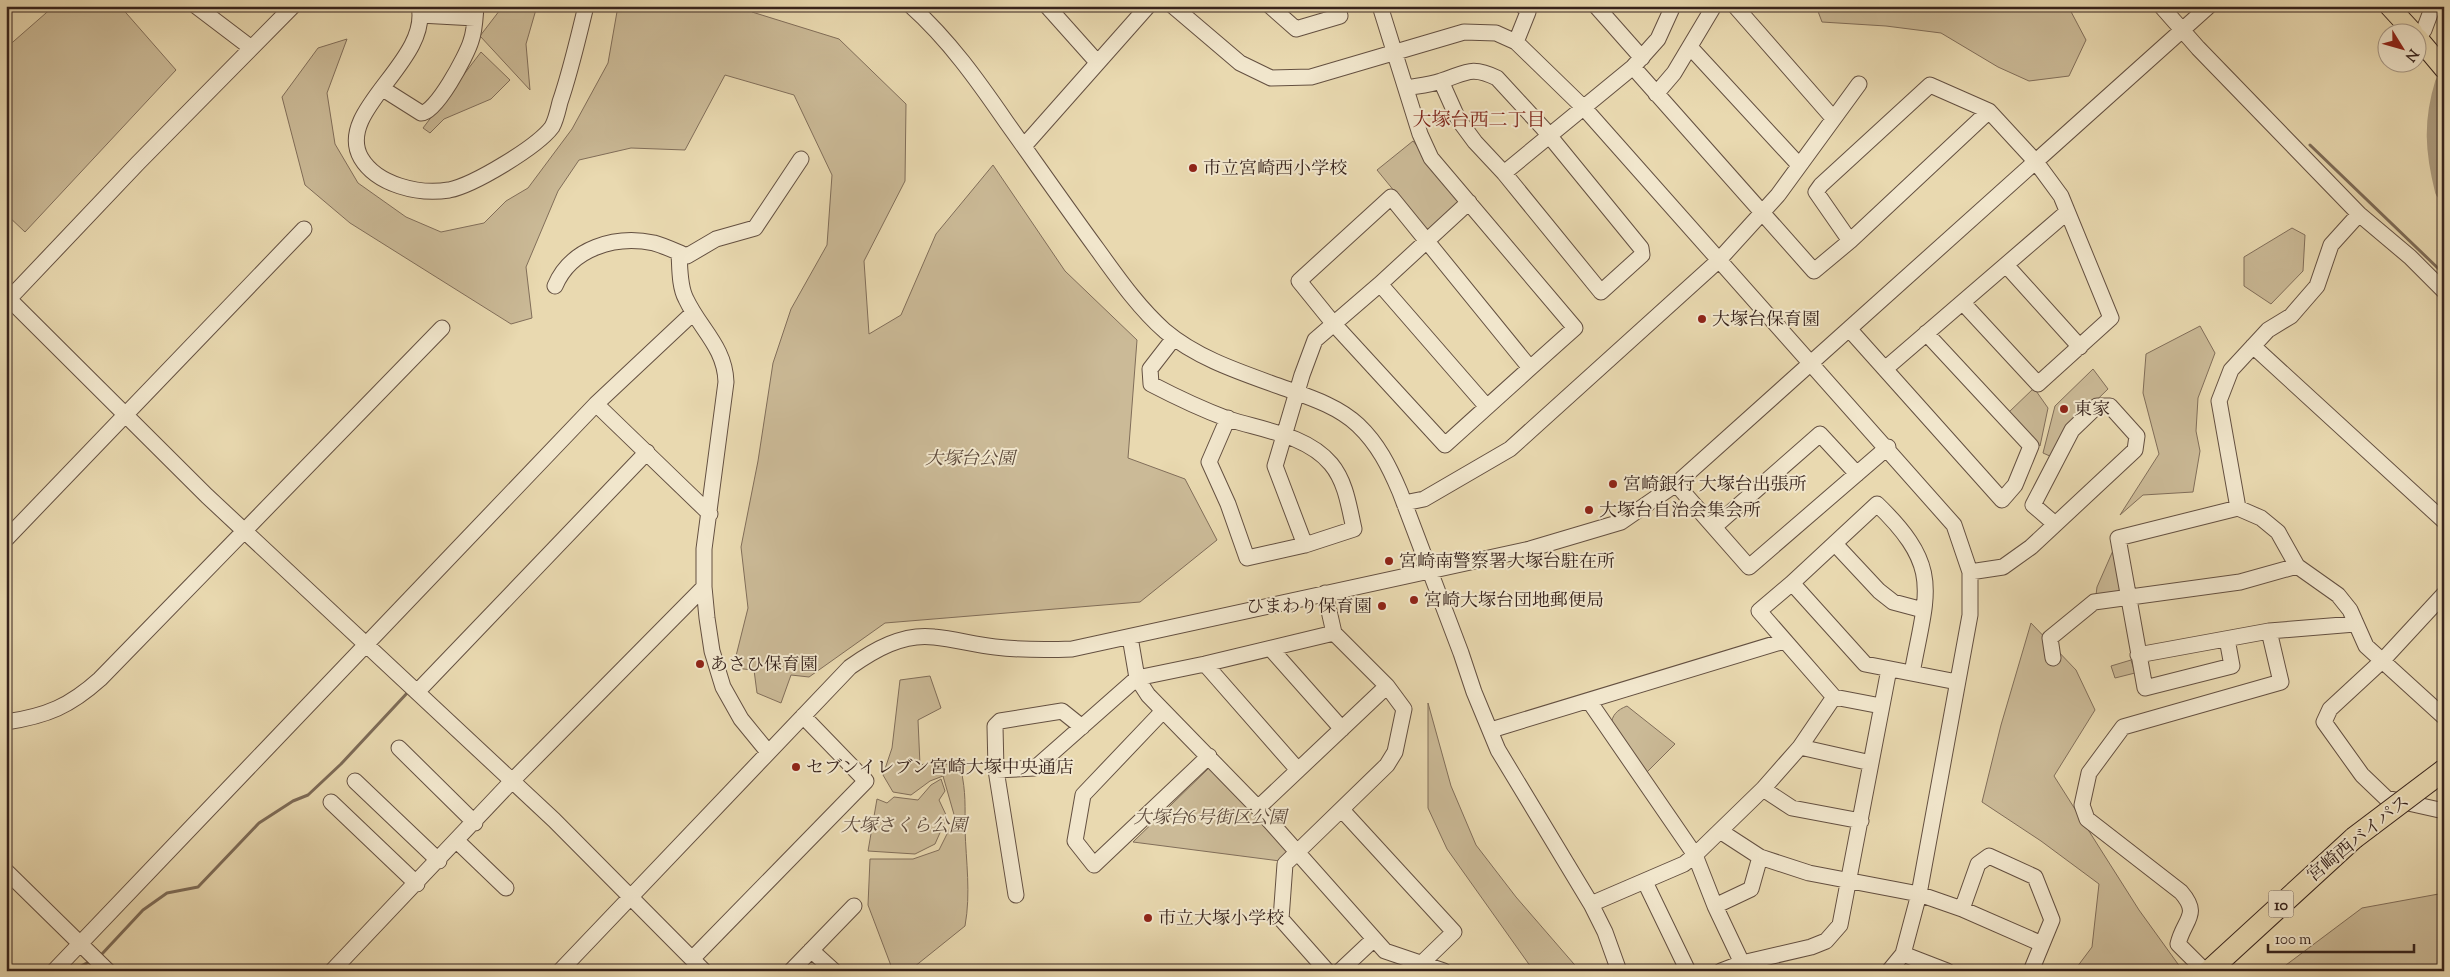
<svg xmlns="http://www.w3.org/2000/svg" width="2450" height="977" viewBox="0 0 2450 977" font-family="'Sorts Mill Goudy','Noto Serif JP',serif">
<style>
.green{fill:#cbba97;stroke:#816e5a}
.lines{fill:none;stroke-linecap:round;stroke-linejoin:round}
.stream{stroke:#7d6b57;stroke-width:3}
.river{stroke:#ac9b7e;stroke-width:18}
.minor-casing{stroke:#645041;stroke-width:17}
.major-casing{stroke:#37231c;stroke-width:21}
.highway-casing{stroke:#37231c;stroke-width:23}
.minor{stroke:#f1e6cc;stroke-width:15}
.major{stroke:#e9d9b0;stroke-width:19}
.highway{stroke:#e9d9b0;stroke-width:21}
.highway-bridge-casing{stroke:#37231c;stroke-width:23;stroke-linecap:butt}
.highway-bridge{stroke:#e9d9b0;stroke-width:21}
.poi-dot{fill:#8f2418;stroke:#f1e6cc;stroke-width:2}
.labels{text-anchor:middle;stroke-width:4;stroke-linejoin:round;paint-order:stroke}
.shield{fill:#f1e6cc;stroke:#6f5e51;stroke-width:1}
.shield-label{font-size:16px;font-weight:bold;fill:#37231c}
.poi-label{font-size:18px;fill:#37231c;stroke:#f1e6cc;text-anchor:start}
.park-label{font-size:18px;font-style:italic;fill:#5c493b;stroke:#f1e6cc}
.street-label{font-size:18px;fill:#37231c;stroke:#f1e6cc}
.neighbourhood-label{font-size:19px;fill:#7a1f14;stroke:#f1e6cc}
</style>
<rect width="100%" height="100%" fill="#e9d9b0"/>
<filter id="stains"><feTurbulence type="fractalNoise" baseFrequency=".004" numOctaves="4"/><feColorMatrix values="0 0 0 0 .2 0 0 0 0 .09 0 0 0 0 .02 0 0 0 .5 -.17"/></filter>
<radialGradient id="worn" r=".72"><stop offset=".6" stop-color="#630" stop-opacity="0"/><stop offset="1" stop-color="#630" stop-opacity=".3"/></radialGradient>
<!-- green -->
<path class="green" d="M54,6H120L176,70L25,232L6,214V48Z
M503,6H537L526,44L530,90L480,36Z
M618,6H746L752,12L839,39L906,104L905,181L864,261L869,334L901,315L936,234L993,165L1065,271L1137,340L1128,458L1185,479L1217,540L1140,602L885,623L809,677L791,675L781,703L757,693L754,670L733,668L748,608L741,547L758,461L773,363L791,309L827,245L832,175L794,95L725,75L685,150L631,148L579,160L558,191L526,267L532,318L511,324L350,223L305,185L282,97L318,48L347,39L327,93L335,144L358,183L406,217L441,232L484,223L506,201L528,188L572,129L608,63Z
M1816,6H2068L2086,40L2069,76L2029,81L1998,67L1941,33L1886,26L1822,22Z
M481,52L510,80L491,99L444,119L430,133L423,128Z
M1413,141L1462,201L1427,231L1377,170Z
M2292,228L2305,235L2303,271L2271,304L2244,286V257Z
M2200,326L2215,353L2198,398L2196,431L2200,451L2193,492L2143,495L2120,515L2159,454L2143,393L2146,354Z
M2093,369L2108,389L2069,427L2052,457L2043,453L2055,406Z
M2034,388L2048,408L2040,446L2009,412Z
M2115,546L2123,593L2096,595L2097,587Z
M2031,623L2076,670L2095,710L2054,776L2139,910L2183,971H2074L2092,947L2099,884L2041,841L1982,802L2001,725Z
M2131,660L2135,673L2115,678L2111,666Z
M930,676L941,708L918,720L920,765L939,761L961,770C966,792 965,807 965,829C966,862 971,893 965,926L909,971H893L868,905L870,859H913L939,850L955,818L943,776L930,781L911,795L893,792L883,775L892,748L900,680Z
M1428,703L1451,786L1476,845L1516,897L1580,971L1533,970L1447,849L1428,808Z
M1627,706L1675,744L1647,772L1611,725C1612,715 1617,710 1627,706Z
M1209,768L1291,852L1280,861L1133,842Z
M941,779L945,791L939,800L947,817L935,844L915,854L868,851L877,799L887,803L894,797L918,800L931,785Z
M2444,893V971H2278L2362,908Z"/>
<g class="lines">
<!-- stream -->
<path class="stream" d="M2310,145L2444,274
M101,955L143,910L167,893L198,887L259,823L293,801L308,795L341,764L409,691
M71,971L91,961"/>
<!-- river -->
<path class="river" d="M2444,83C2432,122 2434,151 2444,191"/>
<defs>
<path id="minor" d="M196,6L250,47
M419,6C431,61 334,111 361,158C377,185 419,195 449,190C474,185 537,147 552,127C556,120 558,110 560,102C571,70 578,38 586,6
M911,6C949,40 978,81 1007,123C1037,165 1067,208 1097,249C1118,278 1138,307 1165,331C1198,359 1243,373 1284,388C1309,397 1338,406 1358,425C1378,444 1389,466 1400,492L1461,653L1474,692L1498,750L1591,904L1605,932L1619,971
M1047,6L1097,62
M1173,6L1240,63L1271,78L1311,77L1464,32L1496,33L1516,42L1585,109L1954,525L1970,572V615L1919,894L1903,954L1889,971
M1270,6L1296,29L1340,16L1337,6
M1380,6L1420,134L1431,158L1575,328C1531,367 1488,406 1445,445L1333,323L1299,281L1391,197L1530,368
M1596,6L1642,58
M1735,6L1833,118
M2161,6L2198,48L2359,214L2410,257L2444,291
M420,15L475,18
M2418,38L2424,30L2433,6
M1516,42L1528,12L1523,6
M1690,47L1799,165
M1633,67L1814,271L1850,241L1989,111
M1406,88C1417,86 1430,85 1441,81C1466,73 1471,65 1497,78L1543,128L1641,248L1642,255L1601,292L1504,173L1475,142L1458,119L1441,81
M383,89L421,113C435,115 467,55 471,41C475,30 475,18 476,6
M1656,94L1674,73L1714,6
M1024,146L1148,6
M1504,173L1633,67L1658,39L1673,6
M1850,241L1816,192L1821,185L1930,85L1989,111L2036,162L2061,196L2111,318L2038,384L1963,303
M679,253C680,267 679,286 686,299C700,329 725,347 726,382L704,549V587L707,618L712,651L723,687L741,719L768,752
M2006,265L2080,347
M1380,284L1487,407
M555,286C571,248 615,235 654,243C665,246 677,252 687,256L716,239L755,228L801,159
M6,296L207,496L554,820L704,971
M6,302L138,163L293,6
M1850,330L2002,500L2015,485L2031,446L1926,333
M1174,338L1150,369L1151,384C1176,397 1201,409 1228,419C1262,430 1307,435 1331,464C1346,482 1349,507 1354,529L1305,545L1247,558L1228,504L1209,462L1228,418
M2253,346L2444,521
M1885,369L2066,213
M596,404L710,514
M1676,484L1749,567L1888,447
M1404,503L1424,499L1510,449L1718,261L1778,195L1859,84
M2238,508L2219,401L2231,370L2268,330L2291,316L2317,286L2331,245L2359,214
M1714,527L1820,434L1857,474
M6,539L304,229
M1305,545L1275,466L1302,375L1315,340L1380,284L1469,202
M1836,545L1879,591L1893,602L1923,610
M1970,572L2003,567L2031,547L2135,450L2137,436L2110,406H2097L2072,430L2033,505L2055,524
M1792,583L1759,611L1834,697L1881,706
M1325,593L1334,633L1387,686L1404,709L1395,752L1387,765L1285,864L1281,919L1327,971
M2444,594L2383,660L2330,709L2324,722L2362,775L2386,798L2444,811
M1130,637L1137,678L1148,695L1258,808L1385,951L1444,971
M2227,639L2232,666L2145,688L2118,538L2238,508L2261,518L2278,532L2297,566L2338,595L2350,610L2366,646L2444,717
M1271,649L1342,729
M2138,655L2269,631L2355,624
M2053,658L2050,638L2094,602L2240,582L2297,566
M1205,664L1298,770
M1912,673C1927,591 1943,568 1877,504L1792,583L1865,664L1957,682
M418,691L647,452
M1589,701L1695,855L1715,906L1742,963
M1163,711L1083,795L1075,841L1094,865L1209,756
M6,722C47,716 70,706 100,679L442,328
M1491,730L1784,641
M1800,747L1871,763
M399,748L475,823
M996,770L1035,768L1137,678L1205,664L1334,633
M355,781L439,861
M1763,789L1792,808L1861,821
M331,802L417,884
M1258,808L1387,686
M1342,810L1454,932L1423,962
M1720,831L1760,857L1809,873L1919,894L1962,909L2042,944
M457,841L506,888
M6,871L108,971
M1645,882L1688,971
M1016,895L996,770L995,726L1000,721L1062,711L1082,727
M1591,904L1684,864L1695,855L1763,789L1800,747L1834,697
M1715,906L1751,889L1760,857
M1962,909L1978,864L1989,856L2035,877L2052,920L2031,971
M811,950L834,971
M1903,954L1947,971
M692,959L866,781L803,716
M54,971L596,404L693,313
M332,971L512,781L704,587
M560,971L850,667C874,650 903,633 934,637C955,639 975,645 995,647C1021,650 1046,650 1072,649L1530,549L1621,522L1676,484L2209,6
M791,971L854,906
M1340,971L1374,939
M1721,971L1742,963L1811,947L1826,941L1840,925L1889,669
M2205,971L2178,944C2184,919 2201,915 2181,892L2087,819L2082,805L2089,773L2123,727L2281,682L2269,631"/>
<path id="major" d="M2389,6L2413,32
M2418,38L2444,69"/>
<path id="highway" d="M2209,971L2354,838"/>
</defs>
<!-- minor casing -->
<use href="#minor" class="minor-casing"/>
<!-- major casing -->
<use href="#major" class="major-casing"/>
<!-- highway casing -->
<use href="#highway" class="highway-casing"/>
<!-- minor -->
<use href="#minor" class="minor"/>
<!-- major -->
<use href="#major" class="major"/>
<!-- highway -->
<use href="#highway" class="highway"/>
<defs>
<path id="highway-bridge" d="M2354,838L2444,770"/>
</defs>
<!-- highway-bridge casing -->
<use href="#highway-bridge" class="highway-bridge-casing"/>
<!-- highway-bridge -->
<use href="#highway-bridge" class="highway-bridge"/>
</g>
<!-- markers -->
<g class="poi-dot">
<circle cx="1193" cy="168" r="5"/>
<circle cx="1702" cy="319" r="5"/>
<circle cx="2064" cy="409" r="5"/>
<circle cx="1613" cy="484" r="5"/>
<circle cx="1589" cy="510" r="5"/>
<circle cx="1389" cy="561" r="5"/>
<circle cx="1414" cy="600" r="5"/>
<circle cx="1382" cy="606" r="5"/>
<circle cx="700" cy="664" r="5"/>
<circle cx="796" cy="767" r="5"/>
<circle cx="1148" cy="918" r="5"/>
</g>
<g class="labels">
<!-- shield labels -->
<rect class="shield" x="2268.5" y="890.5" width="25" height="27" rx="4"/>
<g class="shield-label">
<text x="2281" y="910">10</text>
</g>
<!-- poi labels -->
<g class="poi-label">
<text x="1203" y="174">市立宮崎西小学校</text>
<text x="1712" y="325">大塚台保育園</text>
<text x="2074" y="415">東家</text>
<text x="1623" y="490">宮崎銀行 大塚台出張所</text>
<text x="1599" y="516">大塚台自治会集会所</text>
<text x="1399" y="567">宮崎南警察署大塚台駐在所</text>
<text x="1424" y="606">宮崎大塚台団地郵便局</text>
<text x="1372" y="612" text-anchor="end">ひまわり保育園</text>
<text x="710" y="670">あさひ保育園</text>
<text x="806" y="773">セブンイレブン宮崎大塚中央通店</text>
<text x="1158" y="924">市立大塚小学校</text>
</g>
<!-- park labels -->
<g class="park-label">
<text x="970" y="464">大塚台公園</text>
<text x="1210" y="823">大塚台6号街区公園</text>
<text x="904" y="831">大塚さくら公園</text>
</g>
<!-- street labels -->
<g class="street-label">
<text transform="translate(2358 838) rotate(-39)" y="6">宮崎西バイパス</text>
</g>
<!-- neighbourhood labels -->
<g class="neighbourhood-label">
<text x="1479" y="126">大塚台西二丁目</text>
</g>
</g>
<!-- margin -->
<rect width="2450" height="977" fill="none" stroke="#e9d9b0" stroke-width="25"/>
<rect x="8" y="8" width="2435" height="962" fill="none" stroke="#37231c" stroke-width="2.5"/>
<rect x="12" y="12" width="2425" height="952" fill="none" stroke="#37231c"/>
<!-- north arrow -->
<g transform="translate(2402 48) rotate(127)"><circle r="24" fill="#f1e6cc" stroke="#a79886"/>
<path d="M0-4L9 19L0 12L-9 19Z" fill="#8f2418"/>
<text y="-8" font-size="14" font-weight="bold" text-anchor="middle" fill="#37231c">N</text>
</g>
<!-- scale -->
<path d="M2268 944v8h146v-8" fill="none" stroke="#37231c" stroke-width="2.5"/>
<text x="2275" y="944" font-size="15" fill="#37231c" stroke="#f1e6cc" stroke-width="4" paint-order="stroke">100 m</text>
<rect width="100%" height="100%" filter="url(#stains)"/>
<rect width="100%" height="100%" fill="url(#worn)"/>
</svg>
